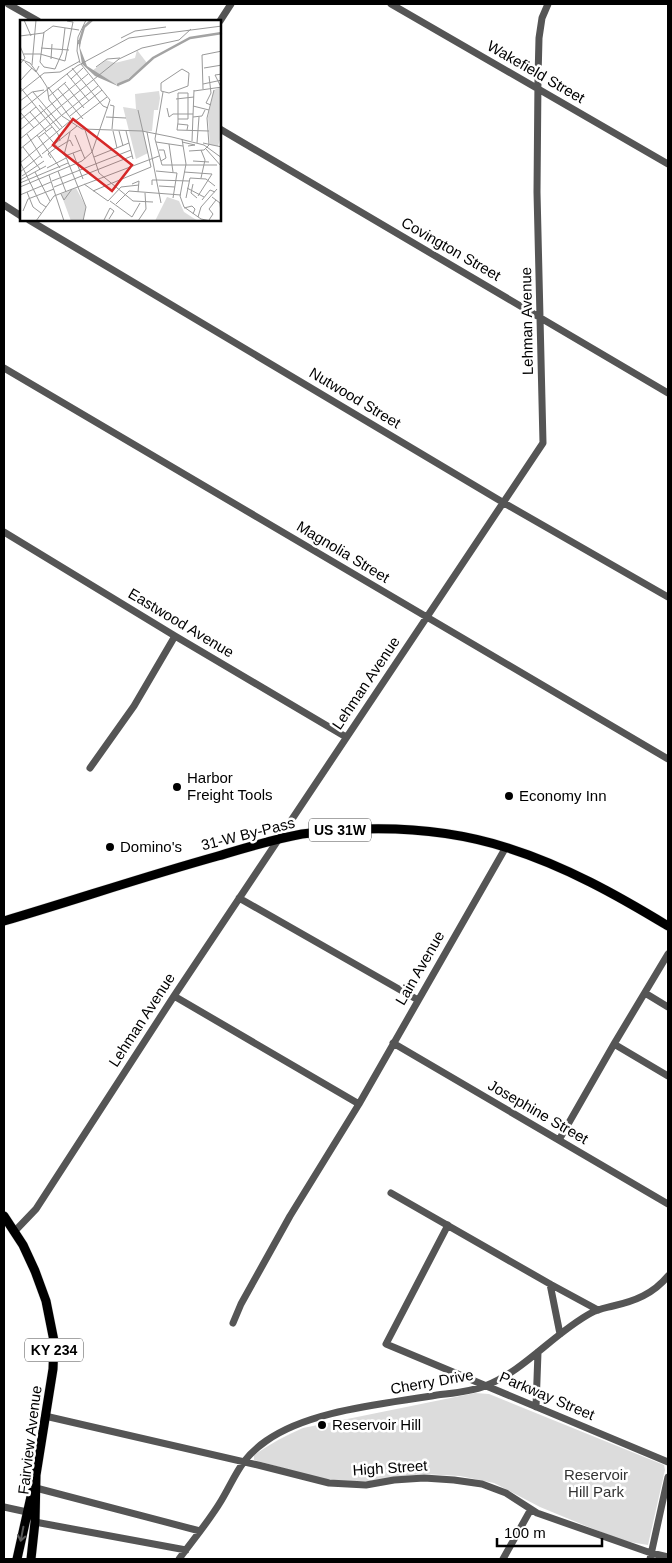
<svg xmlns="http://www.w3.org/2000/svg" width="672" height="1563" viewBox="0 0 672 1563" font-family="Arial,sans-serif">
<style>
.green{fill:#dcdcdc}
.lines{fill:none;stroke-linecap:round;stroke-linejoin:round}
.major-casing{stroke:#dbdbdb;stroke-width:10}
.minor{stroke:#555;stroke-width:7}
.major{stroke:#000;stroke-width:9}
.oneway{stroke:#595959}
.poi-dot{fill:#000;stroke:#fff;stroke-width:2}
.labels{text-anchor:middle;stroke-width:5;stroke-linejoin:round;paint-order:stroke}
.shield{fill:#fff;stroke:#4c4c4c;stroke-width:1}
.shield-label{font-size:14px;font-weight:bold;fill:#000}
.street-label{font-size:15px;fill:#000;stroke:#fff}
.poi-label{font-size:15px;fill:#000;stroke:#fff;text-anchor:start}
.park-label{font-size:15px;fill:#333;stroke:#fff}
.inset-river{fill:none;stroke:#a3a3a3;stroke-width:2.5}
.inset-road{fill:none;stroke:#999;stroke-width:1}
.view{fill:#d62828;fill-opacity:0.15;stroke:#d62828;stroke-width:2.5}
.inset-edge{fill:none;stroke:#000;stroke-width:2.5}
</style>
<rect width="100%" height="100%" fill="#fff"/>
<!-- green -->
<path class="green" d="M475,1393L489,1394L664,1465L665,1470L648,1545L624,1541L586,1526L540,1507L494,1483L460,1476L423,1474L370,1481H339L319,1478L254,1460V1455C270,1444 286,1435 303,1428Z"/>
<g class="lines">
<defs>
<path id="major" d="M4,921C75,900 146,876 218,856C245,848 274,839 302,834C370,825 443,827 508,848C565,866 617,895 668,926
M4,1216L23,1245L35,1271L46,1301L54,1341L53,1369L36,1475L35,1522L31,1559
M17,1559L32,1492"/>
</defs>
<!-- major casing -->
<use href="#major" class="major-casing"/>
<!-- minor -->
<path class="minor" d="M8,4L38,21
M391,4L668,164
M220,21L231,4
M220,129L668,393
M4,205L21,216
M29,220L504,503L668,597
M4,368L668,759
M4,532L175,636L346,737
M90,768L134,706L175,636
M239,898L418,1000
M645,993L668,1007
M174,996L359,1104
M393,1043L668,1204
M614,1044L668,1076
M559,1140L614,1044L668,954
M391,1193L550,1284L598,1310
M448,1225L386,1344L668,1462
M14,1232L36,1209L174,996L543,443L537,192L538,78L539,38L542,18L548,4
M550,1284L560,1334
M233,1323L241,1304L290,1216L359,1104L506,847
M536,1407L538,1352
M45,1416L258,1465L329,1483L366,1485L394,1480L424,1478L454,1480L482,1484L506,1493L537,1513L651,1553L668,1557
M36,1488L200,1531
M4,1507L27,1512
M35,1522L186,1550
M179,1559C193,1540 209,1521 221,1501C236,1476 240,1459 266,1441C309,1410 385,1404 437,1395C453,1393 470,1392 485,1386C524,1371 554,1333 591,1313C598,1309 605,1308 613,1306C635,1301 653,1294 668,1276
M503,1559L531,1509
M650,1559L668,1477"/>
<!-- major -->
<use href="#major" class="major"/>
</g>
<!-- one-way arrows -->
<defs><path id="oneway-shaft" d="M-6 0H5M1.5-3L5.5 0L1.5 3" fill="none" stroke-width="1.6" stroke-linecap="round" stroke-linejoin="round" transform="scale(1.25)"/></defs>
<use class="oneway" href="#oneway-shaft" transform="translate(22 1534) rotate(101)"/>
<!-- markers -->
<g class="poi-dot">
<circle cx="177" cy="787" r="5"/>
<circle cx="509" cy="796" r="5"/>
<circle cx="110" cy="847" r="5"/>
<circle cx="322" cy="1425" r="5"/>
</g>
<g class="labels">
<!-- shield labels -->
<g class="shield">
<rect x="309" y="818.5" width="62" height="23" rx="4"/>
<rect x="25" y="1338.5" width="58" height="23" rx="4"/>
</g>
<g class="shield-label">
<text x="340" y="835">US 31W</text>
<text x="54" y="1355">KY 234</text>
</g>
<!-- street labels -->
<g class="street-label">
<text transform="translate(536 72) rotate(30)" y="5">Wakefield Street</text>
<text transform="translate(451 249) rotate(30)" y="5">Covington Street</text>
<text transform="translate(527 321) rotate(-91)" y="5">Lehman Avenue</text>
<text transform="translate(355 398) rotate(31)" y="5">Nutwood Street</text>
<text transform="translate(343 552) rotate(31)" y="5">Magnolia Street</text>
<text transform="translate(181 623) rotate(31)" y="5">Eastwood Avenue</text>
<text transform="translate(366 683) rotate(-56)" y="5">Lehman Avenue</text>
<text transform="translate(248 834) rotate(-14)" y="5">31-W By-Pass</text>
<text transform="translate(420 968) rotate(-60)" y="5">Lain Avenue</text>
<text transform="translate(142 1020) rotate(-57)" y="5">Lehman Avenue</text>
<text transform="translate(538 1112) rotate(30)" y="5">Josephine Street</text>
<text transform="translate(432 1382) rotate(-10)" y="5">Cherry Drive</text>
<text transform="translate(547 1396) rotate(23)" y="5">Parkway Street</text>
<text transform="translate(30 1440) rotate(-83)" y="5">Fairview Avenue</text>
<text transform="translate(390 1468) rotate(-4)" y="5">High Street</text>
</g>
<!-- poi labels -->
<g class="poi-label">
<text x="187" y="783">Harbor<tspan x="187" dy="17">Freight Tools</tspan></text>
<text x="519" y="801">Economy Inn</text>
<text x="120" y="852">Domino's</text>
<text x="332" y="1430">Reservoir Hill</text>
</g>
<!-- park labels -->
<g class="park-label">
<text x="596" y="1480">Reservoir<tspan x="596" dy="17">Hill Park</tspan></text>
</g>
</g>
<!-- overview -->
<g transform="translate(20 20)">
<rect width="201" height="201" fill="#fff"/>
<path d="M117,30L127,43L104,62L95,64L72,51L86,40L95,43L115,38ZM201,67V116L198,126L190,125L188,97L194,70ZM139,71L140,78L138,90H134L132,111L123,112L128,133L116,139L103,87L116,89L115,74ZM56,168L66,187L63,201H51L41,174ZM147,177L159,181L164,192L178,201H135Z" fill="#dcdcdc"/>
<path d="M58,20H61L60,28L67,46L100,67L75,56L62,44Z" fill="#a3a3a3"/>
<path class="inset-river" d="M59,24L64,7L72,0M97,65L109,60L133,38L170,18L202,13"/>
<path class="inset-road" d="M4,0L11,16M24,12L20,42L24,47L35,49L42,33L45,8M0,16L23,13L33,6L59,10M101,18L115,11L146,7M0,26L5,38L0,44M21,28L49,30M4,34H20L45,41L53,2L47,1M0,39L10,43L21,58M31,39L32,24M5,42L16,52L19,46M60,43L57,31L58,17L66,0M12,45L16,0M76,47L87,39L100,38M52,48L83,86L88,88M184,48L202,45M162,49L169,53L168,66L149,73L141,71V63ZM47,54L69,81M20,56L27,67L29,80L42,96L62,109L122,111L152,117L184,125L202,138M189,56L191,73L186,83L191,85M51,59L63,48M0,61L12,48M44,63L64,88M183,64L202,60M0,67L38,114L40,121M28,67L52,100M201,67L195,55L202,54M38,69L63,99M183,69L182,35L202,31M174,71L202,67M0,72L24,53L40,52L60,41M13,72L42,107M143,72L135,119L142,145H197M28,77L46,62M156,79L174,77M0,81L12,72L24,70M19,85L40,110M90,85L94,86L92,109M173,86L189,90M147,88L149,97L153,94H173M0,91L57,46L109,18L202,6M0,92L14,108M10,92L26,111M50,96L82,70M86,97L106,98M173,97L182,96L185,90M158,99H168V73H158V102L157,110L189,111M0,100L16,87M54,102L87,77M158,104L168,105L167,110M0,110L68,54M65,110L79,153L113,181L133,182M93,111L97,128M99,111L103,126M106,111L113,139M127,112L141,183M25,113L46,137L66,187L63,201M7,114L22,138M17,115L40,148M55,115L65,139M19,117L32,107M0,119L99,39L122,28L159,20L171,9M162,119L166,144L160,176L164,187L181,199L191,201M172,121L174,70M136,122L163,126M162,122L175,125L168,126M177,123L179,97M183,123L202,127M149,124L153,152M3,127L20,149M37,128L50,120L53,126M0,129L78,66M186,129L202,147M139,130H144L146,138L141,141M169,131L184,130L189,125L187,98L194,70M53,133L63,159M22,134L57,106M44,135L50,112M45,136L61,130M74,137L109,123M31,138L28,134L37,127M173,141L189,142M0,142L20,183L26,187M0,143L50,101M27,148L46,138M38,151L46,172M136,151L157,153L153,178M0,152L21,135M15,152L30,181M164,152L192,154L178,176M29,155L44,201M2,156L24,141M181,158L185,140L181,130M0,160L26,146M32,161L111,130M0,163L48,143M64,164L88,181L101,167L119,165M112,164L119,161L118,172M173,164L171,173L177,178M132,165V160H137L169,161M139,166L155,167M0,167L62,141L72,132L90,80L61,44M34,167L112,136M167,168L184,177M73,171L131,147L118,90M7,172L13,187L21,193M41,174L44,180L52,169M0,175L31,162M192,177L200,183L201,193M166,178L170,158L186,159L195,166M182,180L190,170L195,172M90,181L112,197L120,183M96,184L109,171L161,175M164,188L172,186L175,189L173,194M3,191L8,179L34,169M178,197L181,187L197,169M84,200L90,188L94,191L89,199M189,200L193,194L189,189L196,180M16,201L34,176L139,136M78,201H100M118,201L126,189L125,173"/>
<path class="view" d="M53,99L112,145L92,171L33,125Z"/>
<rect width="201" height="201" class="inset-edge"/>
</g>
<!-- border -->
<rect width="672" height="1563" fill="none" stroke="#000000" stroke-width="10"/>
<!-- scale -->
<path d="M497 1538v8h105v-8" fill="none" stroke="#000000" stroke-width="2.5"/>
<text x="504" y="1538" font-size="15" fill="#000000" stroke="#ffffff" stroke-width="4" paint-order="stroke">100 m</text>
</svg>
